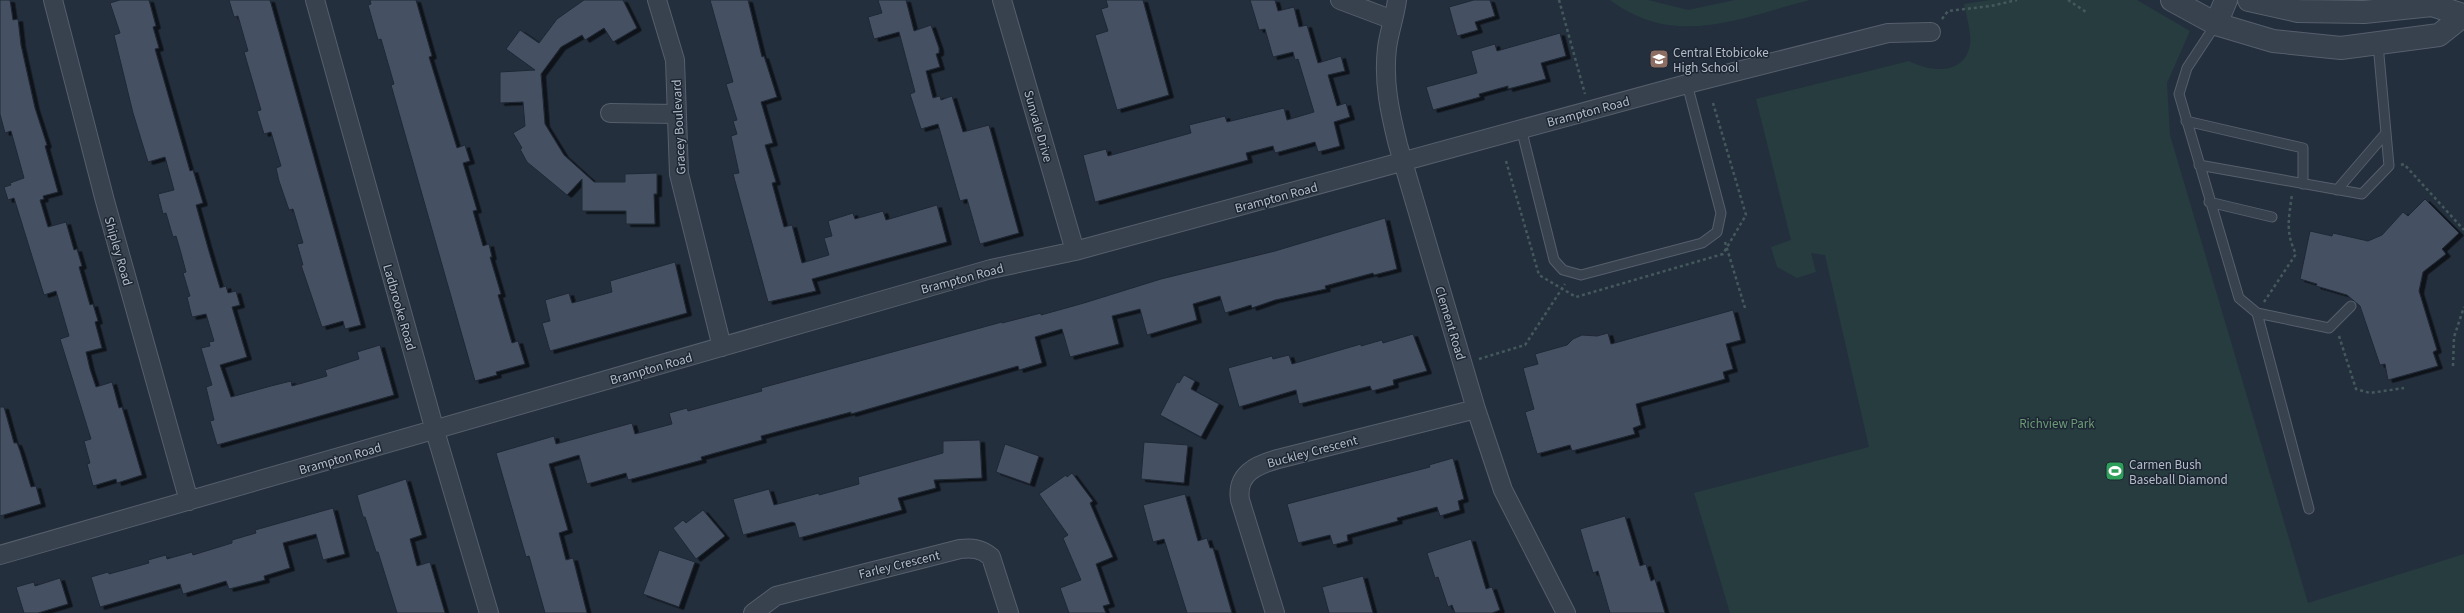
<svg xmlns="http://www.w3.org/2000/svg" width="2464" height="613" viewBox="0 0 2464 613" font-family="'Source Sans 3',sans-serif">
<style>
.green{fill:#263c3f}
.building{fill:#455162;stroke:#1f2835;filter:url(#shadow)}
.lines{fill:none;stroke-linecap:round;stroke-linejoin:round}
.service-casing{stroke:#565f6c;stroke-width:11}
.minor-casing{stroke:#565f6c;stroke-width:20}
.tertiary-casing{stroke:#565f6c;stroke-width:24}
.path{stroke:#44595c;stroke-width:2.5;stroke-dasharray:3 3;stroke-linecap:butt}
.service{stroke:#38414e;stroke-width:9}
.minor{stroke:#38414e;stroke-width:18}
.tertiary{stroke:#38414e;stroke-width:22}
.labels{text-anchor:middle;stroke-width:3;stroke-linejoin:round;paint-order:stroke}
.poi-label{font-size:13px;fill:#b4bcc9;stroke:#1d2633;text-anchor:start}
.street-label{font-size:13px;fill:#b4bcc9;stroke:#1d2633}
.park-label{font-size:13px;fill:#6b9a76;stroke:#1d2633}
</style>
<defs>
<filter id="shadow"><feDropShadow dx="4.5" dy="2.5" stdDeviation="0" flood-color="#0009"/></filter>
</defs>
<rect width="100%" height="100%" fill="#242f3e"/>
<!-- green -->
<path class="green" d="M1610,0H1648L1688,10L1735,0H1810C1739,18 1676,49 1610,0Z
M1990,0H2137L2190,31L2167,83L2170,135L2308,603L2464,554V613H1730L1694,493L1869,447L1825,255L1811,253L1816,272L1797,278L1777,267L1771,247L1791,240L1756,99L1909,61C1930,72 1964,76 1970,45C1972,33 1966,16 1964,4Z"/>
<!-- building -->
<path class="building" d="M0,0H10L13,20L18,19L21,45L35,108L47,145L45,146L58,192L43,196L44,199L40,200L48,227L66,222L74,250L77,249L82,266L79,267L90,305L93,304L98,321L95,322L102,348L86,352L90,369L96,387L112,382L119,408L122,407L142,475L117,483L116,479L93,486L87,464L90,463L84,441L91,439L60,339L69,336L56,291L44,295L14,198L8,200L4,187L11,185L10,183L24,178L11,131L5,133L0,114Z
M120,0H149L156,26L153,27L159,48L155,49L190,171L193,170L203,203L196,205L208,248L220,288L226,286L228,293L236,291L240,305L232,307L247,357L220,365L231,397L271,386L291,381L292,386L327,376L325,370L359,359L357,352L380,345L394,395L217,445L210,421L214,420L206,387L212,385L201,348L210,346L209,342L214,341L206,314L192,317L187,297L190,296L183,273L186,272L181,253L176,236L173,237L166,213L163,214L158,194L174,190L165,157L148,162L133,113L114,35L120,33L110,3Z
M229,0H270L361,325L345,329L343,321L322,327L301,265H303L297,244L303,243L293,209L289,210L279,181L276,168L281,166L271,132L264,134L257,111L261,110L244,52L248,51L238,16L234,17Z
M370,0H416L432,56L429,57L457,148L465,145L470,161L463,163L477,210L473,211L483,246L489,244L492,257H490L501,294L498,295L512,343L518,341L525,364L496,372L497,375L475,381L391,85L394,84L381,39L378,40L368,5L371,4Z
M584,0H623L637,28L613,42L604,28L585,40L582,35L561,47L541,74L545,124L564,155L594,182H625V174L657,173V194H654L655,224H626V211H582V179L567,195L527,162L520,149L522,148L513,133L525,126L523,102L500,103V72L535,70L506,49L520,30L539,43L557,19Z
M710,0H748L762,57L764,56L777,97L761,102L773,143L765,145L776,182L772,183L784,227L792,225L802,263L829,255L824,238L832,236L828,221L853,213L855,219L883,211L886,220L937,205L947,242L812,279L816,291L768,302L733,174L739,173L731,136L737,134L733,121L737,120L726,84L733,82Z
M878,0H906L914,31L931,25L939,48V53L936,54L940,67L926,71L933,98L940,96L941,100L952,96L963,132L989,125L1019,233L980,244L967,199L960,201L938,124L921,129L910,94L915,92L899,32L874,39L868,17L882,13Z
M1106,0H1143L1169,95L1117,110L1095,35L1108,31L1101,9L1108,7Z
M1250,0H1275L1278,11L1294,7L1299,27L1307,25L1318,63L1341,56L1345,71L1328,75L1337,106L1346,103L1350,117L1334,122L1340,146L1318,152L1315,142L1275,153L1273,146L1246,153L1248,160L1095,202L1083,155L1106,149L1108,156L1191,133L1189,125L1225,116L1227,122L1284,108L1287,120L1314,112L1298,59L1295,60L1293,52L1273,57L1265,29L1259,30Z
M1474,0H1490L1495,16L1475,22L1478,30L1457,36L1449,7Z
M1560,33L1566,56L1541,63L1546,79L1508,89V86L1479,94L1480,97L1433,110L1426,87L1477,73L1471,51L1495,44L1497,51Z
M2425,199L2459,233L2442,249L2446,254L2423,272L2419,291L2437,350L2433,352L2438,366L2388,380L2385,364L2380,365L2360,306L2347,295L2316,286L2317,284L2300,279L2310,231L2332,236L2333,233L2368,241L2382,235L2403,212L2408,216Z
M1385,218L1397,269L1374,275L1373,273L1325,286L1326,289L1275,300L1252,308L1251,305L1225,313L1220,296L1193,304L1197,320L1147,335L1140,309L1112,316L1119,344L1070,357L1062,329L1035,337L1042,363L1019,370L1018,366L851,414V412L761,436L762,440L701,457L702,460L628,480L626,473L587,484L579,455L549,464L568,530L559,533L566,560L573,558L587,613H545L529,556L526,557L496,453L554,436L556,444L632,423L635,434L672,424L669,413L687,408L688,411L736,398L762,391L761,388L1002,322V323L1041,313V315L1084,303L1161,279L1275,251Z
M675,262L687,313L550,351L542,323L550,321L545,300L569,293L572,303L612,292L610,281Z
M1733,310L1741,340L1726,344L1733,369L1723,372L1725,379L1636,404L1641,425L1633,428L1635,434L1572,451L1570,445L1537,454L1525,412L1534,409L1523,368L1538,364L1535,354L1567,345L1573,339L1582,335L1597,336L1608,333L1611,344Z
M1413,334L1427,371L1393,380L1394,385L1372,391L1370,386L1299,404L1296,390L1239,407L1228,368L1272,356L1273,359L1289,355L1292,364L1361,344V346L1382,340L1383,343Z
M1184,375L1195,381L1191,389L1219,404L1201,437L1160,415L1177,382L1179,383Z
M0,407H4L14,443H17L20,451L31,487L36,486L41,504L0,516Z
M980,440L982,478L934,480L936,488L898,498L902,510L799,538L795,523L792,522L743,535L733,499L769,489L774,505L819,493V495L859,484L858,477L943,453V441Z
M1144,442L1188,445L1184,483L1141,479Z
M1005,444L1039,456L1030,484L996,472Z
M1453,458L1464,499L1458,501L1460,510L1440,516L1437,507L1397,518L1398,521L1347,535L1348,541L1333,545L1330,535L1298,543L1287,504L1430,467L1429,465Z
M1072,473L1093,501L1090,503L1113,557L1096,564L1110,604L1103,606L1106,613H1069L1060,588L1081,580L1063,538L1068,535L1039,494L1066,475L1067,477Z
M406,479L422,535L410,539L417,566L430,562L445,613H397L378,552H376L365,517H363L357,495Z
M1185,494L1198,541L1207,538L1210,548H1213L1232,613H1187L1164,539L1153,542L1143,505Z
M333,508L345,554L323,560L316,534L283,543L290,568L264,576L265,580L229,589L226,581L183,594L180,584L100,607L91,577L108,572L109,574L149,563L148,560L166,555L167,559L192,552L193,555L232,543V540L256,533L255,530Z
M703,510L725,536L696,559L673,528L683,520L686,523Z
M1625,516L1640,566L1646,564L1651,581L1655,579L1665,613H1610L1598,571L1593,573L1580,529Z
M1471,539L1486,589L1492,587L1500,610L1492,613H1455L1452,605L1448,607L1438,577L1435,578L1427,553Z
M659,550L695,562L679,607L643,594Z
M1363,576L1373,613H1329L1322,587Z
M60,578L68,604L38,613H24L16,587L34,582L35,586Z"/>
<g class="lines">
<defs>
<path id="service" d="M2216,24L2187,68L2179,94L2239,298L2257,313L2309,509
M2186,121L2303,148V184
M1521,128L1554,260L1563,270L1581,275L1702,243L1717,232L1721,213L1687,84
M2199,165L2362,194L2389,166L2378,44
M2337,190L2386,133
M2209,202L2272,217
M2257,313L2329,328L2351,306"/>
<path id="minor" d="M53,0L105,201L189,501
M315,0L435,431L489,613
M657,0L675,60L679,174L722,347
M1002,0L1075,251
M1340,0L1393,20
M1397,0C1395,16 1389,32 1387,48C1383,82 1390,113 1398,145L1476,409L1503,490L1566,613
M610,113L676,114
M0,555L991,269L1075,251L1687,84L1888,33L1931,32
M753,613L776,596L960,549C972,548 981,548 991,557L1009,613
M1275,613L1240,500C1236,474 1256,465 1278,459L1476,409"/>
<path id="tertiary" d="M2172,0L2216,24L2273,41L2341,48L2439,35L2464,15
M2249,0L2298,11L2364,12L2432,5L2463,15
M2216,24L2226,0"/>
</defs>
<!-- service casing -->
<use href="#service" class="service-casing"/>
<!-- minor casing -->
<use href="#minor" class="minor-casing"/>
<!-- tertiary casing -->
<use href="#tertiary" class="tertiary-casing"/>
<!-- path -->
<path class="path" d="M1559,0L1585,94
M2068,0L2086,12
M1942,19L1948,11L1991,6L2017,0
M1506,161L1539,275L1576,297L1723,254L1746,215L1713,103
M2401,165L2404,164L2464,230
M1725,242L1745,308
M2264,302L2296,254C2285,232 2289,218 2292,194
M2339,336L2356,389L2370,393L2404,388
M1479,359L1525,345L1565,284
M2453,366L2454,337L2464,307"/>
<!-- service -->
<use href="#service" class="service"/>
<!-- minor -->
<use href="#minor" class="minor"/>
<!-- tertiary -->
<use href="#tertiary" class="tertiary"/>
</g>
<!-- icons -->
<defs>
<symbol id="school-square" viewBox="-11 -11 22 22"><rect x="-9" y="-9" width="18" height="18" rx="4" fill="#8d6e63" stroke="#1d2633"/><path d="M0-5L7-2L0 1L-7-2ZM-4 1L0 2.5L4 1V4Q0 6-4 4Z" fill="#fff"/></symbol>
<symbol id="stadium-square" viewBox="-11 -11 22 22"><rect x="-9" y="-9" width="18" height="18" rx="4" fill="#2e9e5b" stroke="#1d2633"/><path d="M0-5a6.5 5 0 1 0 0 10a6.5 5 0 1 0 0-10ZM-3.5-1.8h7v3.6h-7Z" fill="#fff"/></symbol>
</defs>
<g fill-rule="evenodd">
<use href="#school-square" x="1648" y="48" width="22" height="22"/>
<use href="#stadium-square" x="2104" y="460" width="22" height="22"/>
</g>
<g class="labels">
<!-- poi labels -->
<g class="poi-label">
<text x="1673" y="57">Central Etobicoke<tspan x="1673" dy="15">High School</tspan></text>
<text x="2129" y="469">Carmen Bush<tspan x="2129" dy="15">Baseball Diamond</tspan></text>
</g>
<!-- street labels -->
<g class="street-label">
<text transform="translate(1588 111) rotate(-15)" y="5">Brampton Road</text>
<text transform="translate(1039 126) rotate(74)" y="5">Sunvale Drive</text>
<text transform="translate(678 127) rotate(-93)" y="5">Gracey Boulevard</text>
<text transform="translate(1276 197) rotate(-15)" y="5">Brampton Road</text>
<text transform="translate(119 251) rotate(74)" y="5">Shipley Road</text>
<text transform="translate(962 278) rotate(-15)" y="5">Brampton Road</text>
<text transform="translate(400 307) rotate(74)" y="5">Ladbrooke Road</text>
<text transform="translate(1451 323) rotate(73)" y="5">Clement Road</text>
<text transform="translate(651 368) rotate(-16)" y="5">Brampton Road</text>
<text transform="translate(1312 451) rotate(-15)" y="5">Buckley Crescent</text>
<text transform="translate(340 458) rotate(-16)" y="5">Brampton Road</text>
<text transform="translate(899 564) rotate(-14)" y="5">Farley Crescent</text>
</g>
<!-- park labels -->
<g class="park-label">
<text x="2057" y="428">Richview Park</text>
</g>
</g>
</svg>
